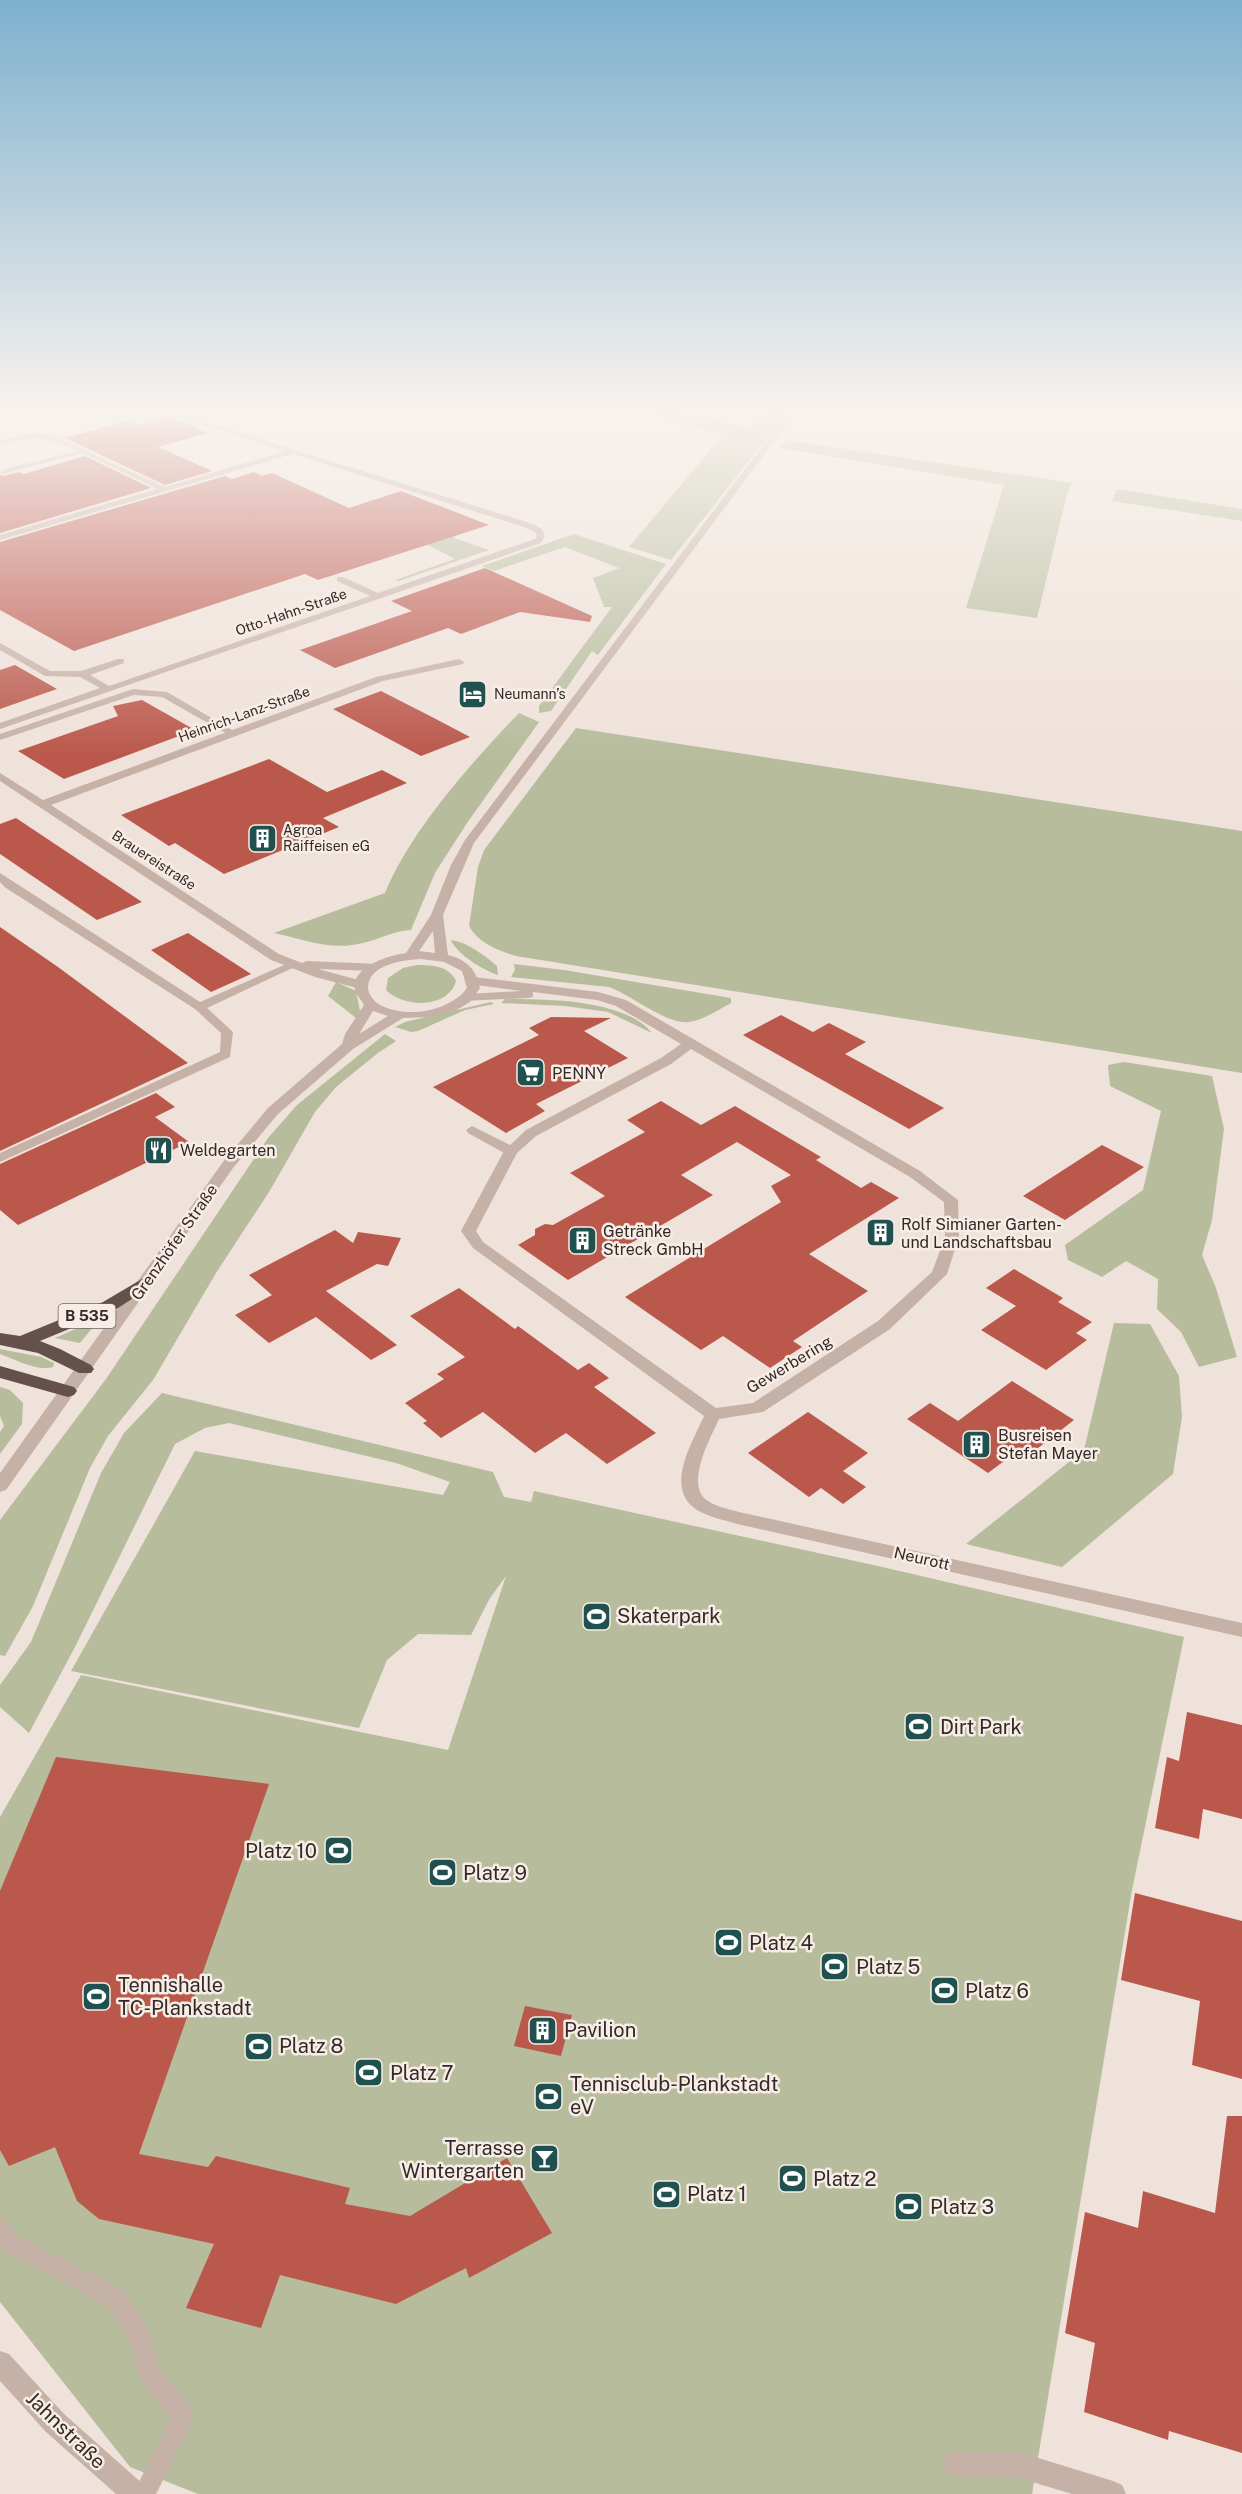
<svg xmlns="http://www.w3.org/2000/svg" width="1242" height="2494" viewBox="0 0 1242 2494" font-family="'Public Sans',sans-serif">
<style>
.green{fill:#b6bc9c}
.building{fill:#bb584c}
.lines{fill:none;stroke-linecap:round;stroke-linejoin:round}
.service{fill:#c6b1a7;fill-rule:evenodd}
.minor{fill:#c6b1a7;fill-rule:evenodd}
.tertiary{fill:#c6b1a7;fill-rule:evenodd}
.trunk{fill:#64514c;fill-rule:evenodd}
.labels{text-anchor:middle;stroke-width:5;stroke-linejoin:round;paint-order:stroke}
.far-street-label{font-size:14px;fill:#332927;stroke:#f7ede6}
.far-poi-label{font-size:14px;fill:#332927;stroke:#f7ede6;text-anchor:start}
.shield{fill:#f7ede6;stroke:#6e6460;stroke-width:1.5}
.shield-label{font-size:15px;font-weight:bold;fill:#332927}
.poi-label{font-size:16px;fill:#332927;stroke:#f7ede6;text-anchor:start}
.street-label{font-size:16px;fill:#332927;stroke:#f7ede6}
.near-poi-label{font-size:20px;fill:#332927;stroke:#f7ede6;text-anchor:start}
.near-street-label{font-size:20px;fill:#332927;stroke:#f7ede6}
</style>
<rect width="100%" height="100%" fill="#efe2da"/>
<!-- green -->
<path class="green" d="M626,407H673L751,430L769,407H791L671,560L629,547L723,435Z
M786,440L1072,483L1067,494L1037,618L966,608L1004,485L780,448Z
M1117,489L1242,509V521L1112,501Z
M407,534L456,535L454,538L489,550L399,581L395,580L455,559Z
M574,534L666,564L598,655L592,651L551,711L539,713V706L612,607H604L593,578L619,568L565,547L494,571L482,566Z
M519,713L539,722L467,823L435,873L411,930C390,931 373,943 352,945C327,949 298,938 274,933L385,893C411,830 472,762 519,713Z
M576,728L1242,831V1073L516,956C499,951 478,943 469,926L478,867L484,850Z
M451,940C467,942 484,955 497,966L498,975C485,971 456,954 451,940Z
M514,964L564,970L731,998V1003C718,1010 704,1020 689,1022C666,1025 632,995 609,987L511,977L515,970Z
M417,965C433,965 449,966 456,981C448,1009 404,1008 386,990L388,978L403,968Z
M336,982L356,991L360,1011L356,1018L328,996Z
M505,999C545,999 625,999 652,1033L608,1012L565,1006L501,1003Z
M491,1002L494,1004L465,1010L418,1031L411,1032L395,1027L405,1022Z
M385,1034L396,1041L378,1053L336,1087L315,1112L269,1192L216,1273L153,1380L108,1436L90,1468L33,1606L5,1656L0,1655V1520L106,1379L268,1138L297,1105Z
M1124,1062L1212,1076L1224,1129L1212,1220L1202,1255L1216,1288L1237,1357L1199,1367L1181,1332L1157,1309L1158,1279L1126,1261L1102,1277L1068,1260L1065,1245L1143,1190L1161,1111L1110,1086L1108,1065Z
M96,1320L98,1321L80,1343L55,1338Z
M1114,1323L1150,1324L1179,1376L1182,1417L1173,1474L1062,1567L966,1544L1084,1450Z
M0,1349L41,1357L54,1363L53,1367C38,1372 14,1359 0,1354Z
M0,1387L10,1390L23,1403L22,1424L0,1454V1432L4,1426L0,1416Z
M162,1393L493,1472L504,1497L531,1502L534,1491L878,1566L1184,1637L1132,1890L1032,2494H198L130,2467L0,2302V1817L81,1675L448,1750L506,1576L490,1598L471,1635L418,1634L387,1660L359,1728L71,1671L195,1451L443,1495L450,1482L396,1463L229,1423L205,1428L175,1444L75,1647L29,1733L0,1707V1685L31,1642L101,1473L124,1433Z"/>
<!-- building -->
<path class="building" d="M170,417L208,433L158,447L212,471L165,485L65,438L129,420L140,425Z
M85,456L151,488L0,533V475L3,476L19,472L24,474Z
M254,472L262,476L272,473L349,508L401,491L489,525L318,580L305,574L74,651L0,610V542L225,476L232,479Z
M485,568L592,616L590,622L520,612L461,634L448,628L335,668L300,650L412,611L391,601Z
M15,665L57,689L0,709V670Z
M381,691L432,717L470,737L421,756L333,709Z
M142,700L195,730L64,779L18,751L118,716L113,706Z
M269,759L327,792L382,770L407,783L323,818L339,827L224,874L175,843L169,846L121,815Z
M16,818L142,902L97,920L0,854V824Z
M0,927L58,967L188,1063L0,1151Z
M188,933L251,974L211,992L151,950Z
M781,1015L813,1032L829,1023L866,1042L845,1054L944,1108L909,1129L743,1035Z
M551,1017L611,1018L584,1031L628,1058L536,1104L545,1111L506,1133L433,1087L539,1035L529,1028Z
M156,1093L175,1107L155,1117L189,1142L18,1225L0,1210V1164Z
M661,1101L701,1125L735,1106L821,1157L816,1160L861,1188L871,1182L899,1198L809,1254L868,1291L793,1341L802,1347L770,1368L723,1336L701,1350L625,1297L781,1202L771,1186L791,1175L737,1142L681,1175L713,1195L568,1280L518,1245L535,1235V1229L545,1224L553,1225L605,1196L570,1173L645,1132L627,1120Z
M1102,1145L1144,1167L1065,1220L1023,1196Z
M335,1230L353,1243L358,1232L401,1238L388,1266L377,1264L326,1291L397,1345L371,1360L316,1317L269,1343L235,1315L272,1295L249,1275Z
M1014,1269L1063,1298L1058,1302L1092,1322L1076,1333L1087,1340L1046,1370L981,1330L1016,1306L986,1288Z
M459,1288L515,1329L518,1326L578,1370L589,1363L609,1378L594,1387L656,1433L607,1464L566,1433L535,1453L483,1412L441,1438L423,1423L427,1421L405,1403L444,1379L437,1374L465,1357L410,1316Z
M1012,1381L1074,1420L1028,1456L1019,1450L988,1473L907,1419L930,1403L958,1421Z
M808,1412L868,1453L843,1471L866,1487L843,1504L821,1488L809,1497L748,1453Z
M1187,1712L1242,1725V1819L1203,1809L1199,1839L1155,1828L1167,1757L1179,1761Z
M56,1757L269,1784L139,2154L208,2167L216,2156L350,2188L345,2204L410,2216L507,2158L552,2233L469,2278L466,2268L396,2304L280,2275L261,2328L186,2308L214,2244L99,2219L77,2201L55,2147L9,2166L0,2150V1891Z
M1135,1893L1242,1921V2079L1192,2065L1200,2001L1121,1980Z
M525,2006L572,2015L561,2056L514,2046Z
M1227,2116H1242V2453L1169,2431L1168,2440L1084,2412L1095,2343L1065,2333L1085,2212L1138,2228L1143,2191L1215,2213Z"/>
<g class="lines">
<!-- service -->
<path class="service" d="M147,407H157L533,524L542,529L545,536L541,543L0,729V723L100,688L80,677L45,676L0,650V643L50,671H81L118,659H124V663L90,675L109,686L370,596L337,581V577H343L378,593L535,539L537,536L535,532L527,528L293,454L0,540V535L157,489L83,453L2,474V470L77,451C47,436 32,436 0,444V440L35,433L54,436L165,487L285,451Z
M133,689L167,692L239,734L231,736L162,697L134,695L0,740V734Z
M0,873L200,1002L291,962H299L301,964L207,1008L233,1032L230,1057L0,1162V1153L220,1052L221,1033L195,1009L6,888L0,882Z
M472,1126L516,1148L517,1151L516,1154H506L468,1133L466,1130Z
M0,2218L7,2221L17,2236L124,2290L149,2331L158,2366L192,2408L195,2416L156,2494H133L171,2418L140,2379L131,2343L108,2306L3,2250L0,2246Z"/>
<!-- minor -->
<path class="minor" d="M459,659L464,662L463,664L383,681L51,805L279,954L302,963L307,961L378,964L380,967L374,971L318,969L366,982L367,985L366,988L361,989L315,977L271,960L0,781V773L43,800L376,677Z
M474,977L598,992L626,1000L920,1171L958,1200L959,1237L947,1274L890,1329L763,1412L719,1419C711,1437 687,1480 704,1498C713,1506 728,1509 739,1512L1242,1623V1637L737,1524C724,1520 709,1517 697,1510C663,1489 693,1441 704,1416L473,1248L461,1231L504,1151L526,1130L661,1058L681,1044L616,1006L597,1000L533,992V997L528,998L462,1001L461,998L467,994L521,991L469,984L468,981ZM691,1049L910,1177L944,1202L945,1237L932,1272L878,1321L753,1403L716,1408L483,1242L476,1231L517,1153L536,1136L671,1064Z
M0,2351L9,2354L64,2414L144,2485L148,2494H116L46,2432L0,2381Z
M955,2451L1019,2452L1113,2481L1122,2485L1126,2494H1072L1019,2478L955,2477L946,2473L942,2464L946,2455Z"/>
<!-- tertiary -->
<path class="tertiary" d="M792,407H800L474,843L443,915L448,955C467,960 476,969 480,988L470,1002L455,1011L430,1017L403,1018L353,1049L278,1114L233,1168L6,1490L0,1492V1473L223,1162L268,1108L342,1044L345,1034L364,1005C362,1001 358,997 356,993C346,968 390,955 406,953L431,915L451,865L465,840ZM433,931L435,953L419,951ZM421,959L444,962L462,971L467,988C450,1012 402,1020 377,1003C373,1000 368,993 368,988C368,964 404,960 421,959ZM373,1011L388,1016L359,1034Z"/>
<!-- trunk -->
<path class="trunk" d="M147,1276L153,1277L155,1281L153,1285L115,1310L40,1341L60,1349L91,1365L94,1369L91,1373H79L38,1353L0,1345V1333L20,1336L103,1302Z
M0,1366L74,1387L77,1391L74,1395L68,1397L0,1378Z"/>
</g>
<!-- sky -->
<linearGradient id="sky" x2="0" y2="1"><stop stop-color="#7db0cd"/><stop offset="0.54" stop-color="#f8f2ee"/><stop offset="1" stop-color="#f8f2ee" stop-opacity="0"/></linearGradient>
<rect width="1242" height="756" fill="url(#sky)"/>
<!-- icons -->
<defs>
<symbol id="hotel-square" viewBox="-11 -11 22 22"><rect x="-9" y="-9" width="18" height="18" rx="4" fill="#20514e" stroke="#f7ede6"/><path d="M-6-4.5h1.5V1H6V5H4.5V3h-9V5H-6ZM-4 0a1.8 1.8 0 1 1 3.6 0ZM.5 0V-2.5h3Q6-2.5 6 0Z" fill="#fff"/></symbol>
<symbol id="building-square" viewBox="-11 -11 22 22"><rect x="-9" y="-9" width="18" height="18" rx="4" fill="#20514e" stroke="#f7ede6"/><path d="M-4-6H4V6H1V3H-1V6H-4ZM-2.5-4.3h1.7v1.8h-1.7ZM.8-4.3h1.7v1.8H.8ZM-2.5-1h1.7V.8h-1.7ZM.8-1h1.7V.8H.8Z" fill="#fff"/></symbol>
<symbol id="supermarket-square" viewBox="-11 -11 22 22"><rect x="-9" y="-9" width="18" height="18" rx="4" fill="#20514e" stroke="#f7ede6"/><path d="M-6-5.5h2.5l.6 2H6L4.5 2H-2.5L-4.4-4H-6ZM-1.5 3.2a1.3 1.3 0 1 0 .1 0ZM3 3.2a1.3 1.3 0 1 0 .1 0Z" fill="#fff"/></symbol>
<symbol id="restaurant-square" viewBox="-11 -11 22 22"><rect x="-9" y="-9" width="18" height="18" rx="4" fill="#20514e" stroke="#f7ede6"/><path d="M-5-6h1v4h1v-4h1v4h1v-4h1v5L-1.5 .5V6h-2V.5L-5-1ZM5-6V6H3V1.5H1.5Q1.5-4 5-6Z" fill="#fff"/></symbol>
<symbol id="stadium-square" viewBox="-11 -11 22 22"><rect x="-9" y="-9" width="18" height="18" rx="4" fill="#20514e" stroke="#f7ede6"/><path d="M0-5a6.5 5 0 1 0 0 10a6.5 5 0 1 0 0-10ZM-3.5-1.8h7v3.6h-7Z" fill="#fff"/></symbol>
<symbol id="bar-square" viewBox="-11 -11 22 22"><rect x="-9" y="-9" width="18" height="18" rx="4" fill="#20514e" stroke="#f7ede6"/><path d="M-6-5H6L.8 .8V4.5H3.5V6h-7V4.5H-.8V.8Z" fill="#fff"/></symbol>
</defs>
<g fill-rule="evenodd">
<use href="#hotel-square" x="456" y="678" width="33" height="33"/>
<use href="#building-square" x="246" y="822" width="33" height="33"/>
<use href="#supermarket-square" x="514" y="1056" width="33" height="33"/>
<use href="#restaurant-square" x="142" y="1134" width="33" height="33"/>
<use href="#building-square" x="864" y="1216" width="33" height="33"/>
<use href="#building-square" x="566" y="1224" width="33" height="33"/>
<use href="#building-square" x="960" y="1428" width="33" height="33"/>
<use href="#stadium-square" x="580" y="1600" width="33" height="33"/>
<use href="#stadium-square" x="902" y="1710" width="33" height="33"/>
<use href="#stadium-square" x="322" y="1834" width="33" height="33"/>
<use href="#stadium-square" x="426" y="1856" width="33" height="33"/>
<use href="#stadium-square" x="712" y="1926" width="33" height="33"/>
<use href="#stadium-square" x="818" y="1950" width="33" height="33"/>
<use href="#stadium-square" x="928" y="1974" width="33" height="33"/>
<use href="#stadium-square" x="80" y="1980" width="33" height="33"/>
<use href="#building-square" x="526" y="2014" width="33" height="33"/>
<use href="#stadium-square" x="242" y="2030" width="33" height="33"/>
<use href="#stadium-square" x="352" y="2056" width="33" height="33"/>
<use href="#stadium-square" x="532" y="2080" width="33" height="33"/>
<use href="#bar-square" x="528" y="2142" width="33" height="33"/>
<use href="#stadium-square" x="776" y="2162" width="33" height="33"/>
<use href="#stadium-square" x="650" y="2178" width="33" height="33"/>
<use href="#stadium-square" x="892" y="2190" width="33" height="33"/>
</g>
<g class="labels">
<!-- far-street labels -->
<g class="far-street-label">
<text transform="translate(291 612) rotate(-19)" y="5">Otto-Hahn-Straße</text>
<text transform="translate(244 714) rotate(-20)" y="5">Heinrich-Lanz-Straße</text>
<text transform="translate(154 860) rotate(33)" y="5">Brauereistraße</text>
</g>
<!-- far-poi labels -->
<g class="far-poi-label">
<text x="494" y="699">Neumann’s</text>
<text x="283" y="835">Agroa<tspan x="283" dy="16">Raiffeisen eG</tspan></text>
</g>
<!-- shield labels -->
<rect class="shield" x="58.5" y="1304" width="57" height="24" rx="4.5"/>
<g class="shield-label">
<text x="87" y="1321">B 535</text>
</g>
<!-- poi labels -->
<g class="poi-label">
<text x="552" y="1079">PENNY</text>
<text x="180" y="1156">Weldegarten</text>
<text x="901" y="1230">Rolf Simianer Garten-<tspan x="901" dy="18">und Landschaftsbau</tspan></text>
<text x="603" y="1237">Getränke<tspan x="603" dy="18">Streck GmbH</tspan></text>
<text x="998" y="1441">Busreisen<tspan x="998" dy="18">Stefan Mayer</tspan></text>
</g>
<!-- street labels -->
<g class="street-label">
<text transform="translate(174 1242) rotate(-55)" y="6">Grenzhöfer Straße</text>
<text transform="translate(789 1364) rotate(-31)" y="6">Gewerbering</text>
<text transform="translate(922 1558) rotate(13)" y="6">Neurott</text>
</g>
<!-- near-poi labels -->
<g class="near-poi-label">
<text x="617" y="1623">Skaterpark</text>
<text x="940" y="1734">Dirt Park</text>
<text x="317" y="1858" text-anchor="end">Platz 10</text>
<text x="463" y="1880">Platz 9</text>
<text x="749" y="1950">Platz 4</text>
<text x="856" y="1974">Platz 5</text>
<text x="118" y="1992">Tennishalle<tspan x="118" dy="23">TC-Plankstadt</tspan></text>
<text x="965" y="1998">Platz 6</text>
<text x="564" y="2037">Pavilion</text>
<text x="279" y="2053">Platz 8</text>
<text x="390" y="2080">Platz 7</text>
<text x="570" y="2091">Tennisclub-Plankstadt<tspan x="570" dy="23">eV</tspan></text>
<text x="524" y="2155" text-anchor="end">Terrasse<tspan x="524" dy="23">Wintergarten</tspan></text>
<text x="813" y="2186">Platz 2</text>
<text x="687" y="2201">Platz 1</text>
<text x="930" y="2214">Platz 3</text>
</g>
<!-- near-street labels -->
<g class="near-street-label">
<text transform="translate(66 2430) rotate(44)" y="7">Jahnstraße</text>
</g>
</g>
</svg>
